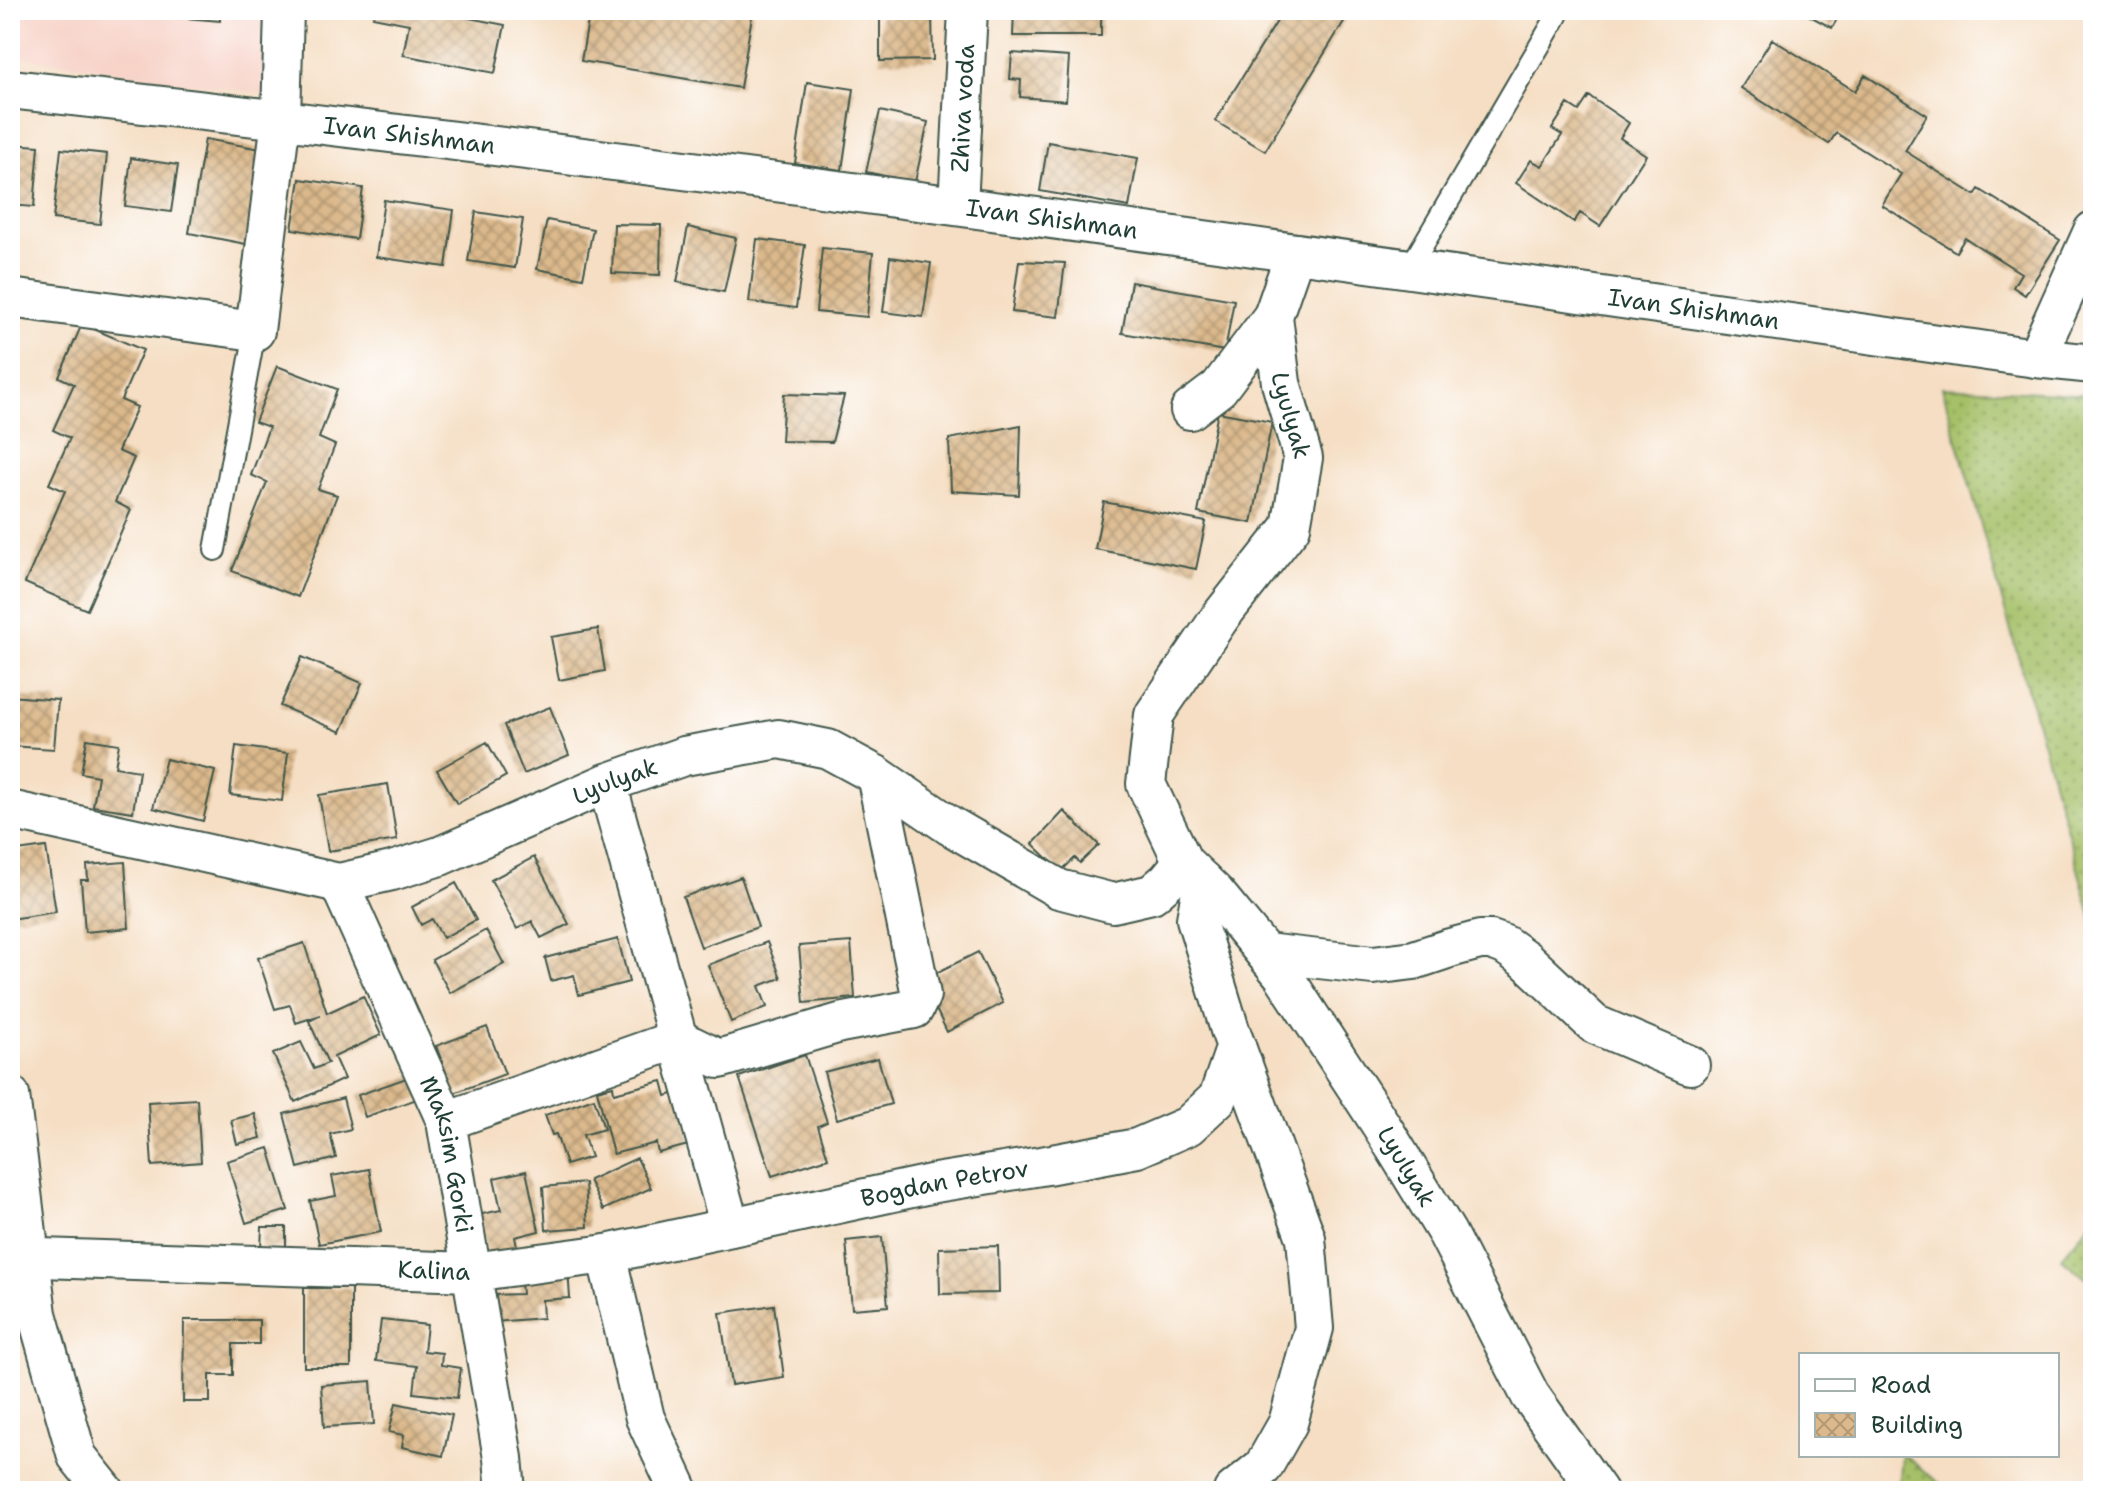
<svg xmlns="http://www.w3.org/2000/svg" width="2103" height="1501" viewBox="0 0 2103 1501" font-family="'Shantell Sans',sans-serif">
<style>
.built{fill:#f7d1c6}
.grass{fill:url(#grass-dots);stroke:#627e4e;stroke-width:2}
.building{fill:url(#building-cross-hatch)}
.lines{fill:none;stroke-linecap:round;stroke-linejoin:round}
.lane-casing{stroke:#3f5549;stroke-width:24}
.street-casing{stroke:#3f5549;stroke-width:42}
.lane{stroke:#fff;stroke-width:20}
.street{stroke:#fff;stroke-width:38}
.labels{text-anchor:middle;stroke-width:8;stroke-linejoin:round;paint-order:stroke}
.street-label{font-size:24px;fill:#1f3d34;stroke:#fff}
</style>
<defs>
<pattern id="grass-dots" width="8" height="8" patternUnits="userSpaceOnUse" patternTransform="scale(2)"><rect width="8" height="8" fill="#a5c067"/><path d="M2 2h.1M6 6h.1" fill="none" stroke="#869d56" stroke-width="1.8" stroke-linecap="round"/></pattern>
<pattern id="building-cross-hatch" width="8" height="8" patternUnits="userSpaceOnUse" patternTransform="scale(2)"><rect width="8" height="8" fill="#dcb98c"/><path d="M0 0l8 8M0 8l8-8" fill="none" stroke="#b29873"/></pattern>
</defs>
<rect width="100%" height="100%" fill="#fff"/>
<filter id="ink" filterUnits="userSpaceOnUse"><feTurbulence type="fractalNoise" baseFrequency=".0125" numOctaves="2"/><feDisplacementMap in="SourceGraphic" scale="16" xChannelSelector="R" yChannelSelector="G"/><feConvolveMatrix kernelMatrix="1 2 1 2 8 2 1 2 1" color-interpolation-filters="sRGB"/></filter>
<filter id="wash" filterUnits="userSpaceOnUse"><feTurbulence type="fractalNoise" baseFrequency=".006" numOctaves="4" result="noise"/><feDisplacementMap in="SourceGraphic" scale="32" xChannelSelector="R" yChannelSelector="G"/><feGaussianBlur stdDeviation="1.8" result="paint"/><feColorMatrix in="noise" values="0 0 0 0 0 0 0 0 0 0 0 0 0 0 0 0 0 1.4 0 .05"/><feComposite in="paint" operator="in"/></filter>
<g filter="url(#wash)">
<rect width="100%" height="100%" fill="#f5dec3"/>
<!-- built -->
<path class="built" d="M10,10H283L264,94L10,55Z"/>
<!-- grass -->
<path class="grass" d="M1942,387L2093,395V922Z
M2093,1220V1284L2061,1258Z
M1902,1455H1904L1949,1491H1899Z"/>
<g id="blocks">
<!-- building -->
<path class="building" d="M117,10H220V21L117,12Z
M243,10H268V14L243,12Z
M375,10H428L505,25L495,73L403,55L409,24L373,17Z
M590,10H753L740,88L581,61Z
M1014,10H1101V36H1013Z
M1284,10H1351L1265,151L1215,121Z
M1799,10H1842L1832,28Z
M880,15H932L933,60L880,61Z
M1772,39L1855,91L1865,75L1927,115L1905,151L1975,195L1979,189L2060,240L2025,295L2013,287L2021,273L1965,238L1956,252L1882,205L1901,174L1836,133L1829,144L1741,88Z
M1012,53L1069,57L1066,101L1020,97L1021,80L1010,79Z
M807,82L854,89L842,170L795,163Z
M1589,96L1629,123L1620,138L1646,155L1600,226L1580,213L1574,222L1516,183L1531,160L1542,166L1562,135L1552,129L1568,104L1579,111Z
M880,111L928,122L915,182L866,172Z
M205,139L272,151L258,179L246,244L189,233Z
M1048,142L1138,158L1129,207L1040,191Z
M10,144L39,146L34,207L10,205Z
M61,149L107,154L100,224L53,219Z
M131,158L178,165L171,212L125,206Z
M300,179L363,188L356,239L292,229Z
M384,200L454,210L446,267L376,257Z
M476,212L523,219L515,268L468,261Z
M547,220L593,229L583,278L537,269Z
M614,224L661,225L660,275L612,273Z
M688,227L736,238L724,292L677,282Z
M757,239L805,245L796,308L749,302Z
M822,248L873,253L867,317L816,312Z
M890,257L931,263L923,317L883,312Z
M1019,261L1065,263L1058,317L1012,312Z
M1131,282L1234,300L1225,351L1122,333Z
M82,324L143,350L121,400L137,407L118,451L134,458L115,502L131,510L87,610L25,583L65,491L49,484L70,438L53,430L74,384L59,377Z
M277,366L337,389L319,438L335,445L318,489L337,495L298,597L232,571L267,482L251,475L269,427L255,422Z
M784,394L844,396L832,442L781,441Z
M1218,412L1272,422L1252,523L1198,513Z
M1021,425L1019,495L951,491L949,439Z
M1104,502L1206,522L1196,569L1095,549Z
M598,629L605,671L559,680L551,637Z
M302,657L362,683L341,732L280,706Z
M10,696L58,700L54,749L10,746Z
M550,707L569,755L524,774L504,725Z
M87,739L119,744L115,767L139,771L133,812L93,806L98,776L81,773Z
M487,742L506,776L457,804L437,770Z
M236,746L288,753L282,801L230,795Z
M166,759L215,771L203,821L153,808Z
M388,784L397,840L328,851L319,795Z
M1064,811L1099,845L1080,863L1075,858L1061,871L1033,844Z
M46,847L56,912L10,919V852Z
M534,857L569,924L541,938L532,921L517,929L491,880Z
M125,862L129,928L85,932L81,880H88L87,865Z
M741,877L758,927L701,947L683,897Z
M456,883L476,920L443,938L432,919L421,925L412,907Z
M486,930L504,964L450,993L432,960Z
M618,939L629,982L579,995L574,975L551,981L545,958Z
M767,942L781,978L759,986L767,1007L731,1022L708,965Z
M851,942L855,998L804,1003L799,946Z
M304,943L327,1013L363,996L381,1035L334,1057L344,1079L295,1102L273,1054L301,1042L314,1069L328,1063L309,1021L321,1015L296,1023L290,1005L275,1009L258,958Z
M978,952L1003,1003L947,1032L922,980Z
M487,1027L505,1074L454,1093L436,1046Z
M805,1055L827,1122L818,1126L828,1158L772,1176L739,1077Z
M878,1058L891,1104L837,1119L824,1072Z
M415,1075L423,1097L365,1117L358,1095Z
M662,1081L666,1096L679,1092L692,1144L658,1153L656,1143L613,1154L597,1090L613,1086L614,1093Z
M343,1098L351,1129L330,1134L336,1158L298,1168L284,1114Z
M594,1098L604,1129L583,1135L591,1157L566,1165L556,1134L552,1135L545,1115Z
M197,1099L201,1162L152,1166L148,1102Z
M255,1114L261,1138L237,1144L231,1120Z
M269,1148L288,1210L246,1223L227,1161Z
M637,1158L651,1188L603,1210L589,1180Z
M369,1169L381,1232L319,1244L310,1201L336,1196L332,1176Z
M526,1171L539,1231L515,1237L518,1252L488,1259L478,1215L501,1210L494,1178Z
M585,1183L588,1227L546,1230L543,1187Z
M262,1227H286V1248H261Z
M882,1237L888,1306L852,1309L846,1241Z
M998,1246L999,1293L940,1294L939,1248Z
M568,1269L570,1298L542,1300L543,1318L494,1322L492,1295L522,1294L520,1272Z
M304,1288H351V1367H304Z
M774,1305L784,1377L731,1385L720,1313Z
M184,1320H259V1344H233V1375H210V1402H183Z
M381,1320L427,1325L424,1351L442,1353L441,1365L461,1368L457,1398L414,1393L417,1366L376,1361Z
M371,1381L374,1424L324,1427L321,1385Z
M396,1403L452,1415L443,1456L402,1447L404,1435L389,1432Z"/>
</g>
</g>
<g filter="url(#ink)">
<use href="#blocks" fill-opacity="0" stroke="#3f5549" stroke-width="2"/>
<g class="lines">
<defs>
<path id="lane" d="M1409,269L1557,16L1556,10
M215,550L255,331"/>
<g id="street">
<path id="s1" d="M10,89C687,163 1362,262 2036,358L2093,364"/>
<path id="s2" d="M958,206L968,10"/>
<path id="s3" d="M1295,253L1273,316L1281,383L1303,458L1291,527L1221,616L1154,715L1146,784L1183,862L1216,894L1283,975L1381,1125L1447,1233L1530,1395L1598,1491"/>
<path d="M10,298L255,331L281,119L284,10"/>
<path d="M2036,358L2093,231"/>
<path d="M1190,410L1219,388L1273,316"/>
<path d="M607,783L730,1227"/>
<path id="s4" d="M10,810L339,883L392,871L440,856L607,783L684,756L779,739L828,749L876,775L949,825L1059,889L1113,903L1152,894L1168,880L1183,862"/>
<path d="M1203,881L1196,919L1230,1030L1306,1238L1314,1328L1288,1423L1263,1467L1233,1491"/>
<path id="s5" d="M339,883L446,1121L503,1458L506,1491"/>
<path d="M1265,953L1373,965L1414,960L1450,948L1480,940H1491L1505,945L1526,960L1594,1024L1690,1065"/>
<path d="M10,1095L37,1314L77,1456L105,1491"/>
<path d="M446,1121L678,1039L719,1059L840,1023L914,1009L921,995L876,775"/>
<path id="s6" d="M606,1254L935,1183L1047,1165L1137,1148L1188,1126L1218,1098L1236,1046"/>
<path id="s7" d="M10,1257L472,1272L606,1254L645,1418L679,1491"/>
</g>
</defs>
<!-- lane casing -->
<use href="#lane" class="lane-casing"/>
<!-- street casing -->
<use href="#street" class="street-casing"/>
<!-- lane -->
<use href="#lane" class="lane"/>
<!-- street -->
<use href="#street" class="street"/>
</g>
</g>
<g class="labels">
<!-- street labels -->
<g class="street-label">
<text dy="8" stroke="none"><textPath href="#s2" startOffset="98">Zhiva voda</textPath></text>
<text dy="8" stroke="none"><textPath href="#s1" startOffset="402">Ivan Shishman</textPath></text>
<text dy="8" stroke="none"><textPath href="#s1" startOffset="1050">Ivan Shishman</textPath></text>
<text dy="8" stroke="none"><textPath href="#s1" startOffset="1698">Ivan Shishman</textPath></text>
<text dy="8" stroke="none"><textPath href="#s3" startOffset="168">Lyulyak</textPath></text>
<text dy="8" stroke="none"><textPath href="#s4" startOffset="632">Lyulyak</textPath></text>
<text dy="8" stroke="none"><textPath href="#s5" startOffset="294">Maksim Gorki</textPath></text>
<text dy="8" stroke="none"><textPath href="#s3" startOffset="1050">Lyulyak</textPath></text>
<text dy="8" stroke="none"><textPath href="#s6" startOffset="346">Bogdan Petrov</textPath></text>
<text dy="8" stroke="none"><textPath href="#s7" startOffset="424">Kalina</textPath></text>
</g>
</g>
<!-- margin -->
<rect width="2103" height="1501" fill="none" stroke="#fff" stroke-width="40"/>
<!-- legend -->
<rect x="1799" y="1353" width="260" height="104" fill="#ffffff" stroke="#a5b1ae" stroke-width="2"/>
<rect x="1815" y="1379" width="40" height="12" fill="#ffffff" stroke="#a5b1ae" stroke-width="2"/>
<text x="1871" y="1393" font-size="24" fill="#1f3d34">Road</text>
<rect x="1815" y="1413" width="40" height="24" fill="url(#building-cross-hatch)" stroke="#a5b1ae" stroke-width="2"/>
<text x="1871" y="1433" font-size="24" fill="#1f3d34">Building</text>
</svg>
